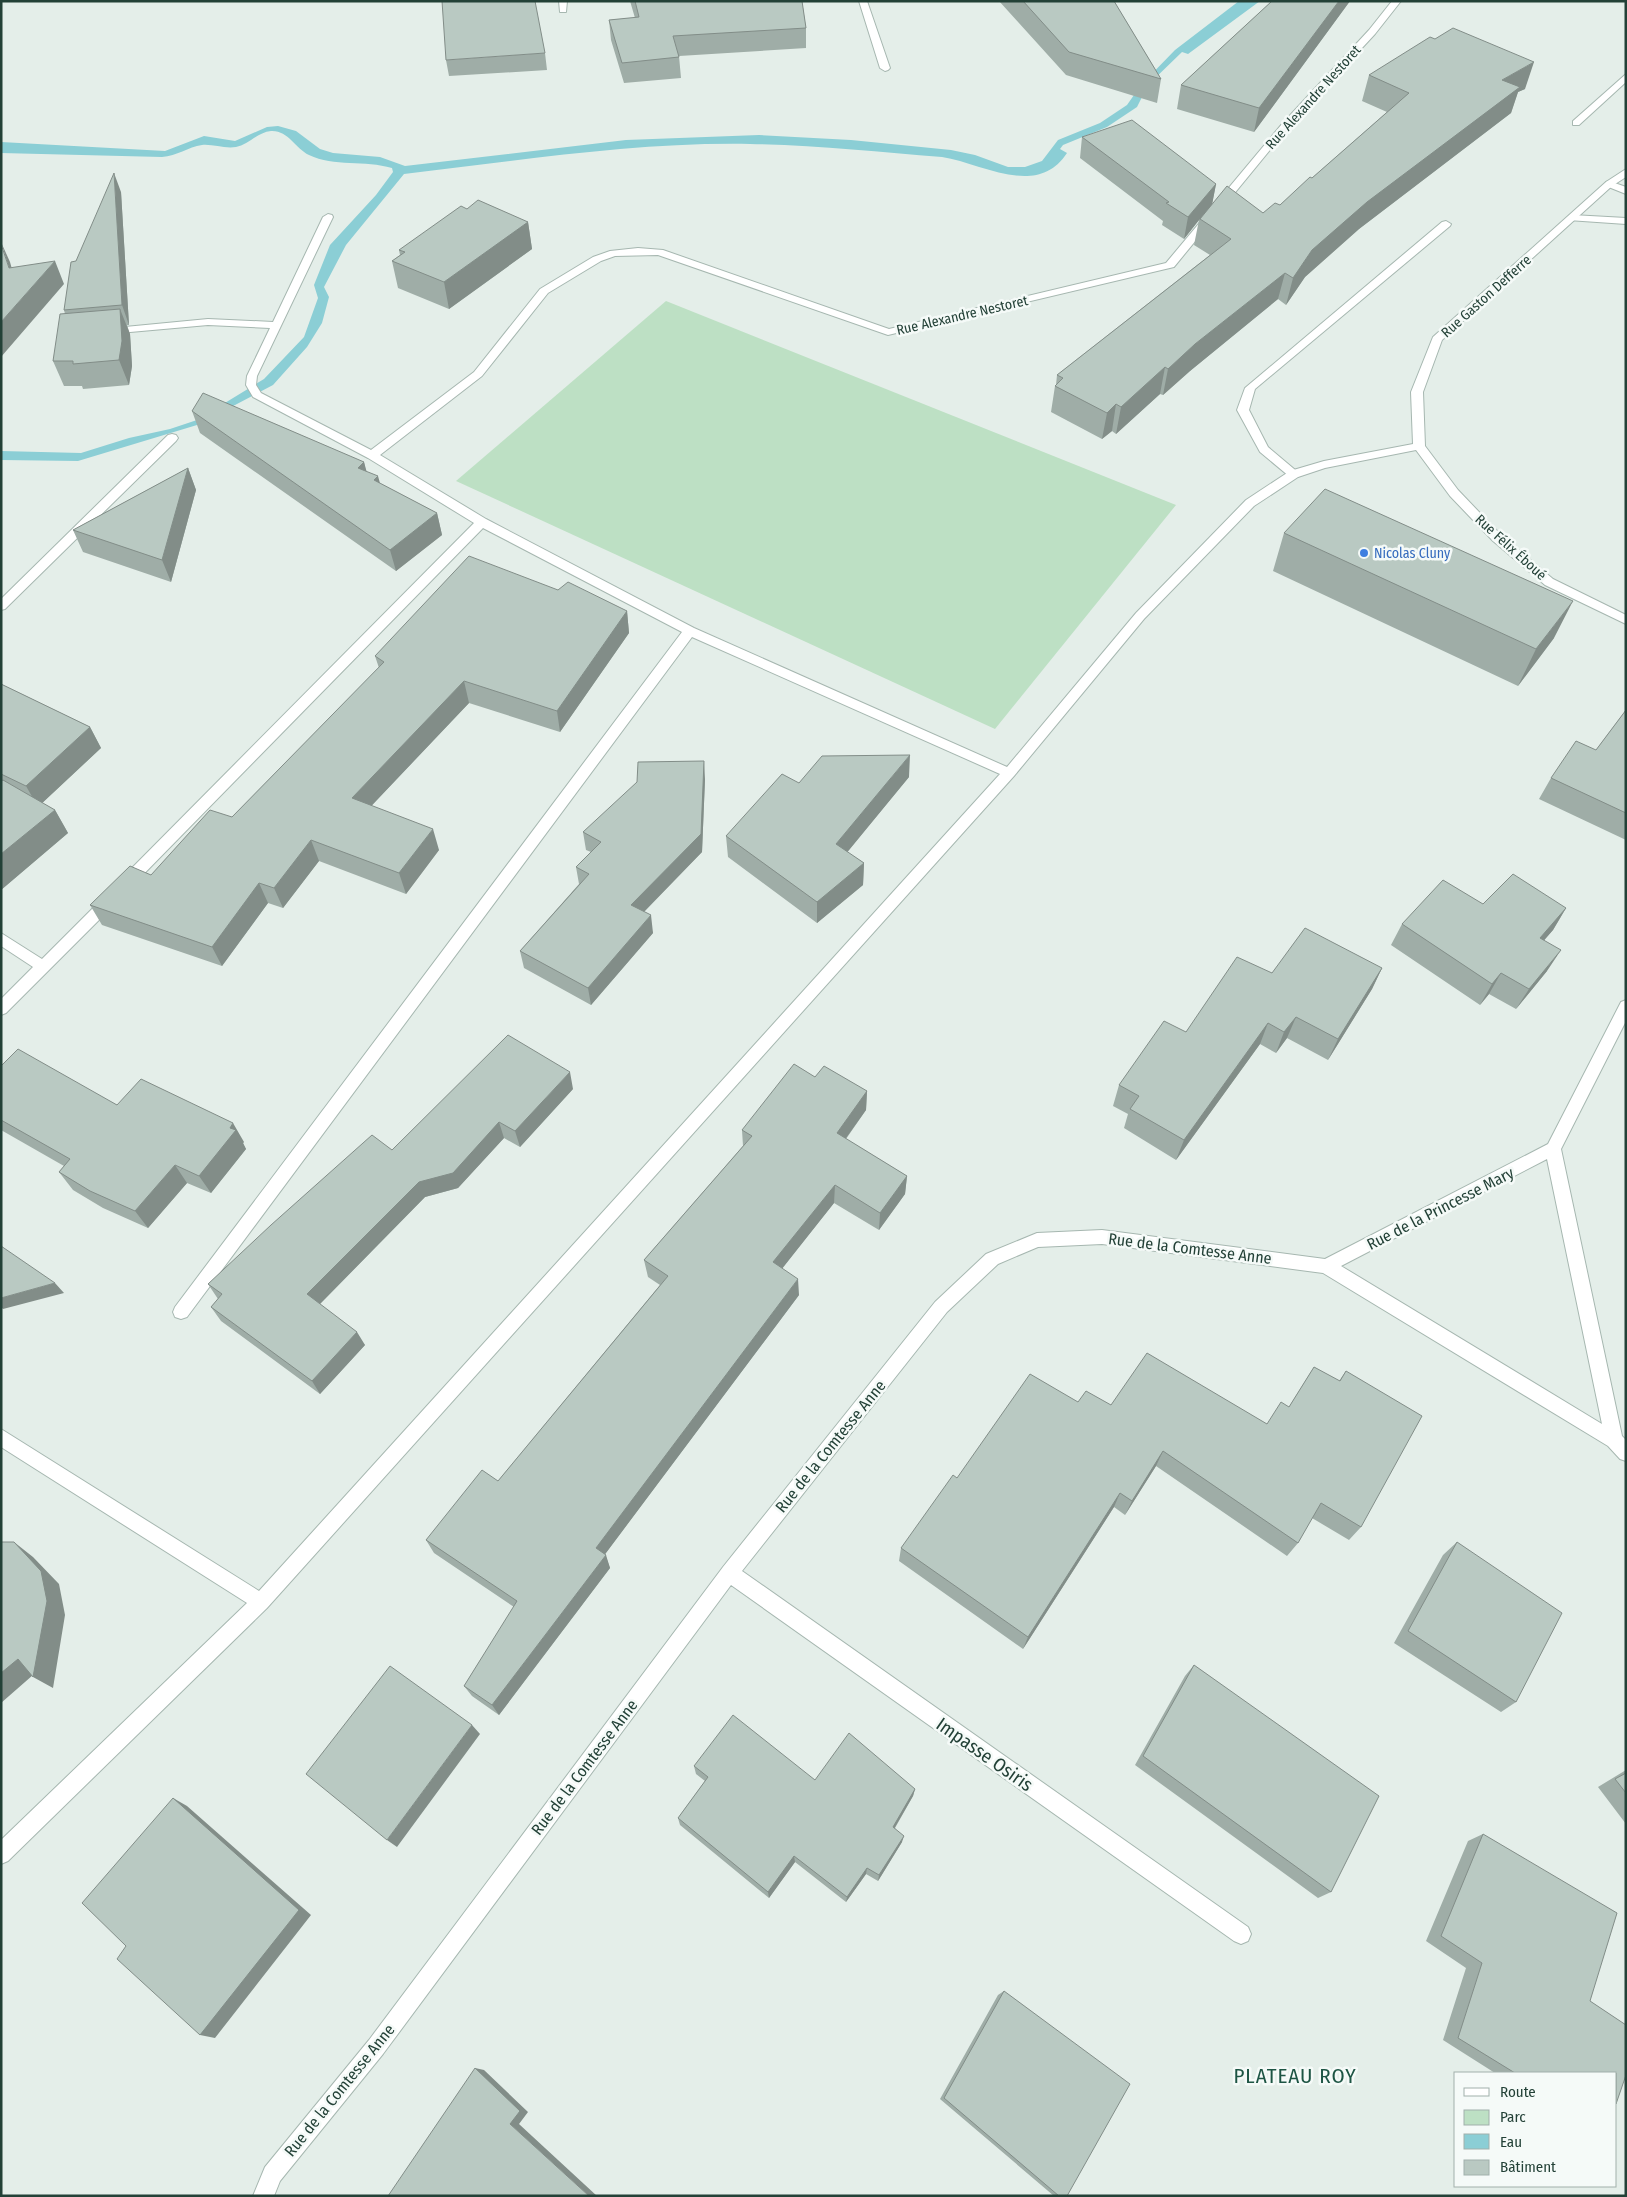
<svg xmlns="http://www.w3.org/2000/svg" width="1627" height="2197" viewBox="0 0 1627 2197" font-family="'Fira Sans Condensed',sans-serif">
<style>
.green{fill:#bde0c4}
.water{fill:#8bced5}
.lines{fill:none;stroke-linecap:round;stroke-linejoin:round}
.service-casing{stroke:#a6b7b0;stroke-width:2}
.minor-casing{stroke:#a6b7b0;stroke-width:2}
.service{fill:#fff;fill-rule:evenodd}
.minor{fill:#fff;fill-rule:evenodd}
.wall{fill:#9fada7}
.shaded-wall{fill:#828d88}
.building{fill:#b9c9c2;stroke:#828d88}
.shop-dot{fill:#3f7fe0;stroke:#f5faf8;stroke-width:2}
.labels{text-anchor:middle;stroke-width:5;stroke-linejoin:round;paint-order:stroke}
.far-street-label{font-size:14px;fill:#234137;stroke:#f5faf8}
.far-shop-label{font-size:14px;fill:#366cbe;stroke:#f5faf8;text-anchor:start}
.street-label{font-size:16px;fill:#234137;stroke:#f5faf8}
.near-street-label{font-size:19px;fill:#234137;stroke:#f5faf8}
.near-neighbourhood-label{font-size:21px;letter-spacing:1px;fill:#1d5544;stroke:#f5faf8}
</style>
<rect width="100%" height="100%" fill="#e4eee9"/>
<!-- green -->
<path class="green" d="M666,301L1176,505L995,729L456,481Z"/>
<!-- water -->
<path class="water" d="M1239,1H1260L1188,54L1182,52L1148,85L1137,107L1107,127L1063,145L1060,149L1067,153C1037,199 982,163 942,157C878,152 814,145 750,144C634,142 518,161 404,174L346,245L324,287L329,297L322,323L307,347L273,385L197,425L78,461L1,460V451L81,453L129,438L170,429L197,420L264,379L304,337L318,298L314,285L330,245L376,195L393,172L392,168C365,160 334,167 309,155C295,148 288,130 271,131C258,132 248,145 236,147C225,149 213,144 202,145C188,147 177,156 162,157L1,153V142L165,151L204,136L235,141L267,127L278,126L296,131L320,149L333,153L380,157L405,166L626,140L759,135L851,140L951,150L975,155L1008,167H1025L1042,161L1058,140L1100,123L1127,105L1141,85L1175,50Z"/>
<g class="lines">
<defs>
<path id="service" d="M1626,74V82L1579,125H1573V121Z
M1609,181L1626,187V194L1606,186V182Z
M1572,215L1626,218V224L1568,220L1567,218Z
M1446,221L1451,224L1450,226L1255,389L1249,410L1268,447L1300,474L1298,477H1290L1260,452L1237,410L1245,388L1442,222Z"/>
<path id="minor" d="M559,1H567L566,12H560Z
M859,1H867L890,68L888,70L885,71L880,68Z
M1392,1H1401L1375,34L1288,128L1174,267L888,335L658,255L615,256L601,261L548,293L482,376L380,455L486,519L694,628L1007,767L1136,613L1246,500L1290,471L1324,461L1413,444L1411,392L1433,337L1606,182L1626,169V177L1612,186L1442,340L1423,392L1425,446L1458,490L1501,535L1553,579L1626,615V624L1545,585L1493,541L1450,496L1416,450L1325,468L1298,477L1254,506L1144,619L1014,776L267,1608L8,1861L1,1864V1840L247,1603L1,1447V1429L259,1591L1000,774L692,637L187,1317L181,1319L175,1317L173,1312L175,1307L682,632L483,528L130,888L125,889L120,888L118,884L120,880L474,523L368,458L253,397L246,385L247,376L270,328L208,325L108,334L104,333L103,331L104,329L208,319L273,322L323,217L328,214L332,215L333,217L257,376L256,385L261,393L371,450L474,372L540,289L593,257L610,251L638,248L663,250L889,329L1166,263L1282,124L1369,30Z
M172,434L176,435L178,438L176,441L5,609L1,610V599L168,435Z
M109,896L114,897L116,901L114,905L6,1013L1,1015V999L33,967L1,946V933L42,959L104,897Z
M1626,1000V1021L1561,1149L1622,1436L1626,1440V1461L1620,1459L1608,1446L1323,1273L1102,1244L1038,1247L998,1264L947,1312L742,1571L1248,1927L1251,1934L1248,1941L1241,1944L1234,1941L731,1585L383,2054L280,2181L274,2196H253L265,2167L369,2040L723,1567L935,1302L986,1254L1037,1233L1102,1230L1325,1259L1548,1144L1621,1002ZM1547,1159L1602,1424L1341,1266Z"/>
</defs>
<!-- service casing -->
<use href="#service" class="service-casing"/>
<!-- minor casing -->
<use href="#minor" class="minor-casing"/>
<!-- service -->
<use href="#service" class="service"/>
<!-- minor -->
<use href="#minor" class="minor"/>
</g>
<!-- wall -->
<path class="wall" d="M630,1H802L806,28V48L679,56L681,78L624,83L611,40L609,20L635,18Z
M999,1H1114L1161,79L1157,103L1066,75Z
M1272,1H1350L1254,132L1177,109L1181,85Z
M545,53L547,70L449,76L446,60Z
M1369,75L1525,89L1518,92L1511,113L1359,229L1305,277L1286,305L1278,299L1190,371L1163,395L1160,394L1116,434L1112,431L1102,439L1051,412L1055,386L1056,385L1057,375L1210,255L1194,245L1199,220L1184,239L1162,225L1163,221L1080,158L1082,137L1216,184L1212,204L1263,213L1280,205L1312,178L1387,112L1362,101Z
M121,192L129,325H127L130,334L132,366L129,385L83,389L82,386H64L53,361L65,314L64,310L76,261Z
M467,209L528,222L532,249L449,309L398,288L392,261L400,255L399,250Z
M192,411L364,462L366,472L379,483L437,513L442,535L396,571L200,433Z
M188,468L196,490L171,582L83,552L73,530Z
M1284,533L1554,638L1518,686L1273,571Z
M558,590L627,611L629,633L560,732L469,703L371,806L439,850L406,894L319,861L283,908L268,903L222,966L102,925L90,905L151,875L232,817L379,668L375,656Z
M1,684L90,727L101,748L42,803L55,810L68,833L1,890Z
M1626,710V840L1539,799L1551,778L1596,750Z
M909,777L847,852L864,863L863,885L817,923L728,857L726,836L799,783Z
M705,779L702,852L644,912L653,933L591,1005L524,968L520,951L579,884L576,867L591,852L586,850L583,832Z
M1483,904L1566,908L1553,930L1544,940L1547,971L1516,1009L1489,994L1480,1005L1391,945L1402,924Z
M1382,968L1372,989L1328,1060L1287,1038L1276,1053L1260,1044L1176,1160L1124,1128L1128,1114L1113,1106L1119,1085L1186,1032L1272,973Z
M1,1066L117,1105L244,1142L243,1143L246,1149L211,1193L187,1183L148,1228L103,1208L73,1190L59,1172L64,1166L1,1130Z
M815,1077L867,1091L866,1110L846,1139L907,1176L905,1194L879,1230L834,1203L782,1268L799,1295L605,1554L610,1568L499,1715L472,1696L464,1686L514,1607L434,1553L426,1540L498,1481L660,1285L648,1277L644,1260L743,1146L742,1130Z
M573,1089L520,1147L504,1138L458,1188L425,1197L320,1304L365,1345L320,1394L221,1321L211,1307L218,1299L208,1284L392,1150Z
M1314,1367L1339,1381L1346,1371L1361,1527L1349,1540L1312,1518L1298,1543L1287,1556L1156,1466L1125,1515L1114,1507L1023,1649L899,1561L901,1548L957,1478L1078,1402L1111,1405L1267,1424L1289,1407Z
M1457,1542L1516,1702L1501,1712L1394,1643L1443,1555Z
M1194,1665L1331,1892L1318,1898L1135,1765L1185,1676Z
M694,1766L815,1780L915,1789L913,1796L895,1828L902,1842L878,1881L866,1874L846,1902L795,1862L769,1898L680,1825L678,1818L705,1781L696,1774Z
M1626,1770V1824L1598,1787Z
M1483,1834L1590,2001L1616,2073H1495L1443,2040L1466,1968L1426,1941L1468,1841Z
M1004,1991L1067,2196H1054L940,2099L998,1995Z"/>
<!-- shaded-wall -->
<path class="shaded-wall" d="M1339,1H1350L1254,132L1259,108Z
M1534,62L1525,89L1518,92L1511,113L1359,229L1305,277L1286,305L1293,278L1312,250L1502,80Z
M114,173L121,192L129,325L122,305Z
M1216,184L1212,205L1200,219L1199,220L1184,239L1188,217Z
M528,222L532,249L449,309L444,282Z
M1,242L10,262L18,291L9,268Z
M55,261L64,284L1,357V322Z
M1285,273L1278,299L1190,371L1163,395L1168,369L1195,344Z
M120,309L130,334L132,366L129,385L119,360Z
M1165,367L1160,394L1116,434L1121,407Z
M1116,404L1112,431L1102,439L1107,413Z
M364,462L370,484L358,468Z
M188,468L196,490L171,582L162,560Z
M378,476L384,498L374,480Z
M437,513L442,535L396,571L390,550Z
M1573,601L1554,638L1518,686L1536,649Z
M627,611L629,633L560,732L557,711Z
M464,681L469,703L359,819L352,798Z
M90,727L101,748L38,807L26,786Z
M910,755L909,777L836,866V844Z
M704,761L705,779L702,852L634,922L631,905Z
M55,810L68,833L1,890V854Z
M433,829L439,850L406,894L399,873Z
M311,840L319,861L283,908L274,888Z
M864,863L863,885L817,923V902Z
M259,883L268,903L222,966L212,947Z
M1566,908L1553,930L1528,959L1540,938Z
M651,915L653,933L591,1005L588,988Z
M1561,950L1547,971L1516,1009L1529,989Z
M1382,968L1372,989L1328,1060L1338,1039Z
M1501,973L1489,994L1480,1005L1492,984Z
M1296,1017L1287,1038L1276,1053L1284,1032Z
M1268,1023L1260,1044L1176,1160L1184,1140Z
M570,1072L573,1089L520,1147L515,1131Z
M867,1091L866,1110L836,1152L837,1133Z
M499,1122L504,1138L458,1188L425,1197L316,1308L307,1294L419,1182Z
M233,1123L244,1142L243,1143L246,1149L211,1193L199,1176Z
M175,1165L187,1183L148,1228L135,1211Z
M907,1176L905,1194L879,1230L880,1213Z
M835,1185L834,1203L774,1279L773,1262Z
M798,1279L799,1295L600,1561L596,1548Z
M55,1283L64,1293L3,1309L1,1307V1298Z
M357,1332L365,1345L320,1394L312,1381Z
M1163,1451L1156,1466L1125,1515L1132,1501Z
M1120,1493L1114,1507L1023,1649L1028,1637Z
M14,1542L33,1557L59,1584L65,1615L53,1688L33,1677V1675L1,1703V1673Z
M606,1555L610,1568L499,1715L492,1705Z
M472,1725L480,1734L397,1847L387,1840Z
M915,1789L913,1796L891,1834L893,1827Z
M173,1798L187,1806L311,1915L215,2038L200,2035Z
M904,1836L902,1842L878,1881L879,1875Z
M794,1856L795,1862L769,1898L768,1892Z
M867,1868L866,1874L846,1902L847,1897Z
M475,2068L484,2070L528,2112L519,2124L597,2196H589L510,2124Z"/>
<!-- building -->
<path class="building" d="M442,1H535L545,53L446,60Z
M635,1H802L806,28L673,36L679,57L622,63L609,20L639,17Z
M1023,1H1114L1161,79L1069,52Z
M1272,1H1339L1259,108L1181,85Z
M1453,28L1534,62L1502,80L1520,87L1367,202L1312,250L1293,278L1285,273L1195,344L1168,369L1165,367L1121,407L1116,404L1107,413L1055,386L1063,378L1057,375L1231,239L1200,219L1227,186L1263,213L1275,203L1280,205L1310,177L1312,178L1409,93L1369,75L1430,37L1435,39Z
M1132,120L1216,184L1188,217L1166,203L1169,202L1082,137Z
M114,173L122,305L64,310L71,262L76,261Z
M478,200L528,222L444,282L392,261L405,252L399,250L461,206L467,209Z
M1,244L9,268L55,261L1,322Z
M120,309L122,341L119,360L73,364V361H53L60,314Z
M203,393L364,462L358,468L378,476L374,480L437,513L390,550L192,411Z
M188,468L162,560L73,530Z
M1325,489L1573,601L1536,649L1284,533Z
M469,556L558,590L568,582L627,611L557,711L464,681L352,798L433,829L399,873L311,840L274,888L259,883L212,947L90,905L130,866L151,875L210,810L232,817L384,662L375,656Z
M1,684L90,727L26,786L1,774Z
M1626,710V813L1551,778L1576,741L1596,750Z
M910,755L836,844L864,863L817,902L726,836L782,774L799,783L822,756Z
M704,761L701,834L631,905L651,915L588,988L520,951L589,874L576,867L601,842L583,832L637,782L638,762Z
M3,780L55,810L1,854V781Z
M1513,874L1566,908L1540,938L1561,950L1529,989L1501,973L1492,984L1402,924L1443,880L1483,904Z
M1305,928L1382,968L1338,1039L1296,1017L1284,1032L1268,1023L1184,1140L1130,1109L1139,1096L1119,1085L1164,1021L1186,1032L1237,957L1272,973Z
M508,1035L570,1072L515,1131L499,1122L453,1173L419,1182L307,1294L357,1332L312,1381L211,1307L222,1294L208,1284L271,1225L372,1135L392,1150Z
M18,1049L117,1105L141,1079L233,1123L230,1128L236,1130L199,1176L175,1165L135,1211L90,1191L59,1172L70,1159L1,1120V1066Z
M794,1064L815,1077L824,1066L867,1091L837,1133L907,1176L880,1213L835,1185L773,1262L798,1279L596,1548L606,1555L492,1705L464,1686L517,1601L426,1540L482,1470L498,1481L668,1276L644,1260L752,1136L742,1130Z
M1,1246L55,1283L1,1298Z
M1147,1353L1267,1424L1281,1402L1289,1407L1314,1367L1340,1381L1346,1371L1422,1416L1361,1527L1321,1503L1298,1543L1163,1451L1132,1501L1120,1493L1028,1637L901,1548L953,1475L957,1478L1030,1374L1078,1402L1086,1391L1111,1405Z
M1,1542H14L41,1571L47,1601L33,1677L18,1659L1,1673Z
M1457,1542L1562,1613L1516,1702L1408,1631Z
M1194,1665L1379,1796L1331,1892L1143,1756Z
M390,1666L472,1725L387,1840L306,1774Z
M733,1715L815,1780L849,1733L915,1789L893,1827L904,1836L879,1875L867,1868L847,1897L794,1856L768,1892L678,1818L708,1777L694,1766Z
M1626,1773V1793L1615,1779Z
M173,1798L299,1910L200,2035L117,1959L126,1946L82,1903Z
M1483,1834L1617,1913L1590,2001L1626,2025V2075L1616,2104V2073H1515L1458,2038L1482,1963L1441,1936Z
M1004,1991L1130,2084L1067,2196H1059L944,2098Z
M475,2068L520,2111L510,2124L589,2196H388Z"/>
<!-- markers -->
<circle class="shop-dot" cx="1364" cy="553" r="5"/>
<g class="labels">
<!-- far-street labels -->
<g class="far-street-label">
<text transform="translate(1313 97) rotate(-48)" y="5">Rue Alexandre Nestoret</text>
<text transform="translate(1486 296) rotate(-42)" y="5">Rue Gaston Defferre</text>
<text transform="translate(962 315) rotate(-13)" y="5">Rue Alexandre Nestoret</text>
<text transform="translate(1511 547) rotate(42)" y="5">Rue Félix Éboué</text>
</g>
<!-- far-shop labels -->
<g class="far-shop-label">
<text x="1374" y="558">Nicolas Cluny</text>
</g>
<!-- street labels -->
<g class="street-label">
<text transform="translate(1440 1208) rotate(-27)" y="6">Rue de la Princesse Mary</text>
<text transform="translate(1190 1248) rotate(7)" y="6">Rue de la Comtesse Anne</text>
<text transform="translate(830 1446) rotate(-51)" y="6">Rue de la Comtesse Anne</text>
<text transform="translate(584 1767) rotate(-53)" y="6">Rue de la Comtesse Anne</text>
<text transform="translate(339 2090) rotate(-51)" y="6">Rue de la Comtesse Anne</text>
</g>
<!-- near-street labels -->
<g class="near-street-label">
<text transform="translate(985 1754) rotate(35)" y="7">Impasse Osiris</text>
</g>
<!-- near-neighbourhood labels -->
<g class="near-neighbourhood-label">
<text x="1295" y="2083">PLATEAU ROY</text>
</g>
</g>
<!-- border -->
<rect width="1627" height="2197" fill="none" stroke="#234137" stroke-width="5"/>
<!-- legend -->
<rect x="1454" y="2072" width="162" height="115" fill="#f5faf8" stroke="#a1b0ab"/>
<rect x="1464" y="2088" width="25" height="8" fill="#ffffff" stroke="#a1b0ab"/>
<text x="1500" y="2097" font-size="15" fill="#234137">Route</text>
<rect x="1464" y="2110" width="25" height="15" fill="#bde0c4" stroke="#a1b0ab"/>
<text x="1500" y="2122" font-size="15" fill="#234137">Parc</text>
<rect x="1464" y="2134" width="25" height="15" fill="#8bced5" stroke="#a1b0ab"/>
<text x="1500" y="2147" font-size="15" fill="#234137">Eau</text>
<rect x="1464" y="2160" width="25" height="15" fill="#b9c9c2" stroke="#a1b0ab"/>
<text x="1500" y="2172" font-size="15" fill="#234137">Bâtiment</text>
</svg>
